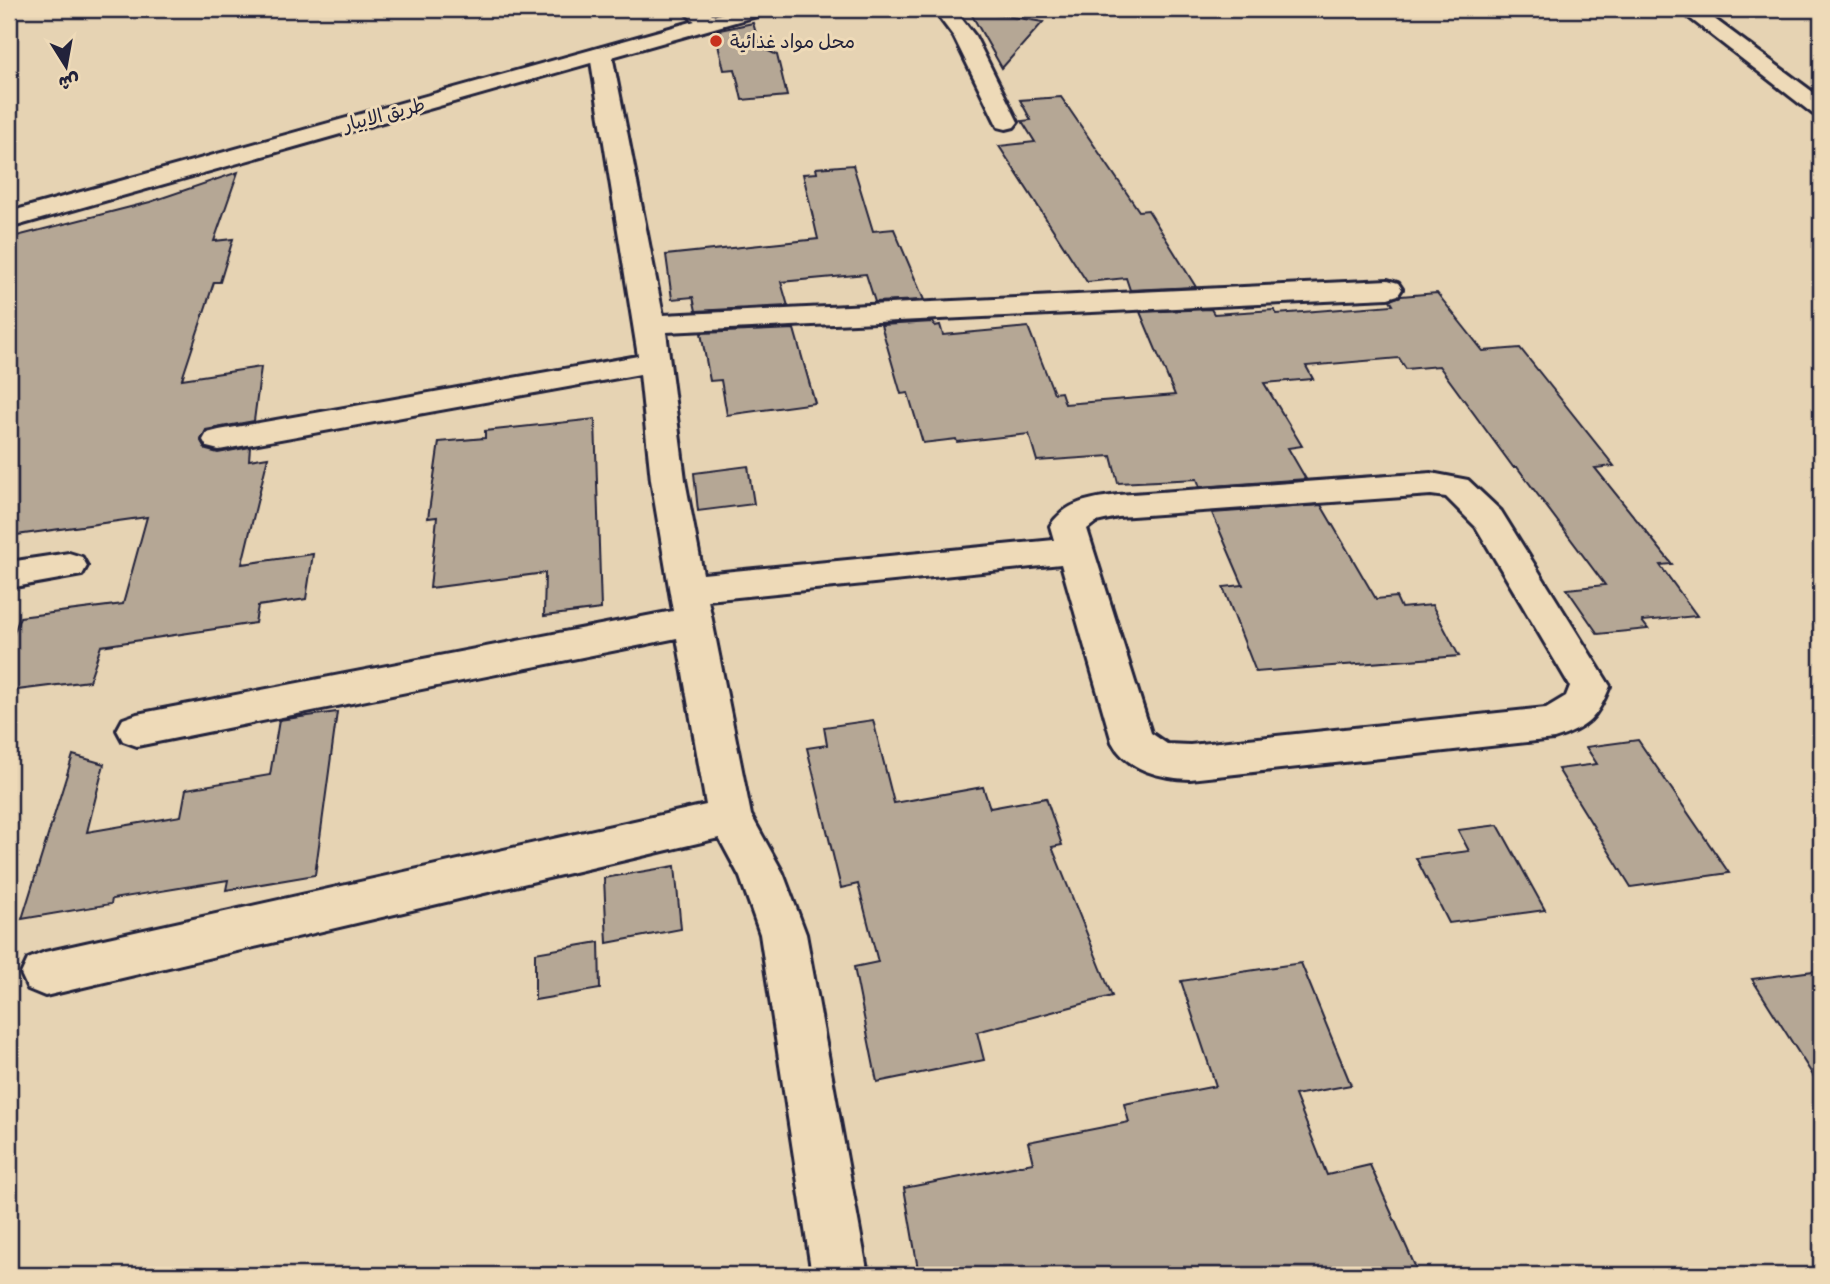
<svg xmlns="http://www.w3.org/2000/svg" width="1830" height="1284" viewBox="0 0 1830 1284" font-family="Pangolin,'Playpen Sans Arabic',sans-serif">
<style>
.building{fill:#b5a795;stroke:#22223b;stroke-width:2}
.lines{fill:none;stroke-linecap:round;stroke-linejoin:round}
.street-casing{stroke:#22223b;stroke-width:6}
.secondary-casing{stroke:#22223b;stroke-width:6}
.street{fill:#eedab8;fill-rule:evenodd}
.secondary{fill:#eedab8;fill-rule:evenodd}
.poi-dot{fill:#c8321e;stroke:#eedab8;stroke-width:2.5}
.labels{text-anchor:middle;stroke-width:6;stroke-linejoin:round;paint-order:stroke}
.far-poi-label{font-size:19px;fill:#22223b;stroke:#eedab8;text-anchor:start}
.far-street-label{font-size:19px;fill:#22223b;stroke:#eedab8}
</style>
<rect width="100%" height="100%" fill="#e6d3b3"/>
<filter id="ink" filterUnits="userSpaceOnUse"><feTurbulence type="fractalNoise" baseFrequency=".0143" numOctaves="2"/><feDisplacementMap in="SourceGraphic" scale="14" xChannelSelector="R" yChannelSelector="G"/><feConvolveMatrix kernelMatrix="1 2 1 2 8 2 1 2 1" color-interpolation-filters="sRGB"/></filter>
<g filter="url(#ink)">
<!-- building -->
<path class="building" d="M969,10L1043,22L1002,68Z
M753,23L760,47L777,55L787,96L742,100L735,69L724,70L715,31Z
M1061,97L1139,211L1148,210L1196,287L1130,290L1126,278L1087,282L999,146L1035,142L1022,121L1031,120L1020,100Z
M853,165L873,231L894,229L924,300L875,302L866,274L781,282L788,306L696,311L693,297L672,299L666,255L818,239L803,174L817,173L816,168Z
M238,172L214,241L233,239L220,282H214L182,379L261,367L254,421L206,430L201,441L206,450L218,453L250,447L249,460L268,457L242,564L313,554L306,599L258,606L255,623L101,646L89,681L9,691V646L20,617L123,604L147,517L9,536V238L150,202Z
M1437,293L1483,351L1520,348L1614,466L1595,468L1672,564L1660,565L1697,616L1642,621L1648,629L1598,634L1567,589L1605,585L1517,467H1513L1439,366L1406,369L1399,358L1306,366L1313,379L1264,383L1302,446L1288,448L1306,479L1200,487L1197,479L1118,483L1111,456L1037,461L1029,434L957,442L956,439L923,443L908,393L901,394L881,325L933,322L935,326L940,325L943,335L1028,327L1054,393L1061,392L1065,404L1175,395L1140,312L1211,309L1214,314L1274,310L1277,314L1393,305L1390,300L1401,296Z
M794,329L815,403L727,415L721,380L710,381L701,333Z
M595,419L601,609L544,616L545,573L430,588L437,517L428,518L439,442L485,438V431Z
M748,466L754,504L698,511L694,473Z
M1321,505L1376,599L1396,597L1401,608L1432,605L1459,656L1256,672L1223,587L1243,585L1212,513Z
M337,712L315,875L226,890L228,880L112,899L111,904L22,919L73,755L104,764L87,832L181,816L186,789L270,775L279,720Z
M873,720L894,803L983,787L990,808L1046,798L1062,845L1052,847L1112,996L977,1032L984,1060L877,1082L854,967L878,962L858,884L841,888L807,748L827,745L824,727Z
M1638,740L1729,873L1631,887L1558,769L1597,764L1586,747Z
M1498,825L1545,910L1449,923L1416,858L1469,851L1458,830Z
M675,866L681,929L607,943L604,878Z
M599,942L600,989L535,1000V953Z
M1301,963L1351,1085L1295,1095L1327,1175L1370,1165L1419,1275H919L904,1188L1033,1163L1028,1142L1129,1122L1124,1104L1216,1086L1181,981Z
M1821,970V1088L1752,979Z"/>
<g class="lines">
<defs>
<path id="street" d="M683,9H706L722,22L718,26C705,30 690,20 683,9Z
M933,9H954L975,36L1018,122L1014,127L1006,129L998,127L954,37Z
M1678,9H1701L1821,98V116L1813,114Z
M601,48L609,50L612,55L663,315L1388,280L1398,283L1402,289L1398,295L1388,298L666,332L685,480L703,574L1054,540L1050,526C1066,501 1091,499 1118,495L1431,473L1468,480L1501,511L1610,686C1597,718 1588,728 1554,739L1190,779C1160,778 1127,770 1112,742L1061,564L708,600L751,815L783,873L806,934L868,1275H812L760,934L740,877L719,838L45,996L28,989L21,974L28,959L45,952L706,805L677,638L137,746L123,741L117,730L123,719L137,714L673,611L651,480L640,374L219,450L207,447L203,440L207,433L219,430L638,356L590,55L593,50ZM1431,495L1446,497L1476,527L1570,686L1566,696L1546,708L1190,745L1167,744L1151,733L1087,529L1096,522L1118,517Z
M69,553L82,557L87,566L82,575L9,588V562Z"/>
<path id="secondary" d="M738,9H770L767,13L9,228V212Z"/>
</defs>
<!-- street casing -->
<use href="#street" class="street-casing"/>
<!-- secondary casing -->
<use href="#secondary" class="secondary-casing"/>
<!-- street -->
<use href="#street" class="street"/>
<!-- secondary -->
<use href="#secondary" class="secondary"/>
</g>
</g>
<!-- markers -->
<circle class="poi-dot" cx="716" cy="41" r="7"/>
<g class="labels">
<!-- far-poi labels -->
<g class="far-poi-label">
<text x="730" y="48">محل مواد غذائية</text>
</g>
<!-- far-street labels -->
<g class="far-street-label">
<text transform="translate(384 114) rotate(-15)" y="7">طريق الابيار</text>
</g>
</g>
<!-- margin -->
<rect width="1830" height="1284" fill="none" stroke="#eedab8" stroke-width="35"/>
<rect x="18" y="18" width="1795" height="1249" fill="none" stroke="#22223b" stroke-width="2.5" filter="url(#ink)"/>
<!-- north arrow -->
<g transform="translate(66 66) rotate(169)" stroke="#eedab8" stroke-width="5" paint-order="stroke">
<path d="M0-5L12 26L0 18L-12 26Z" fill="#22223b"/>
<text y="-10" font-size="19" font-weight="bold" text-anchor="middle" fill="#22223b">ش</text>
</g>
</svg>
